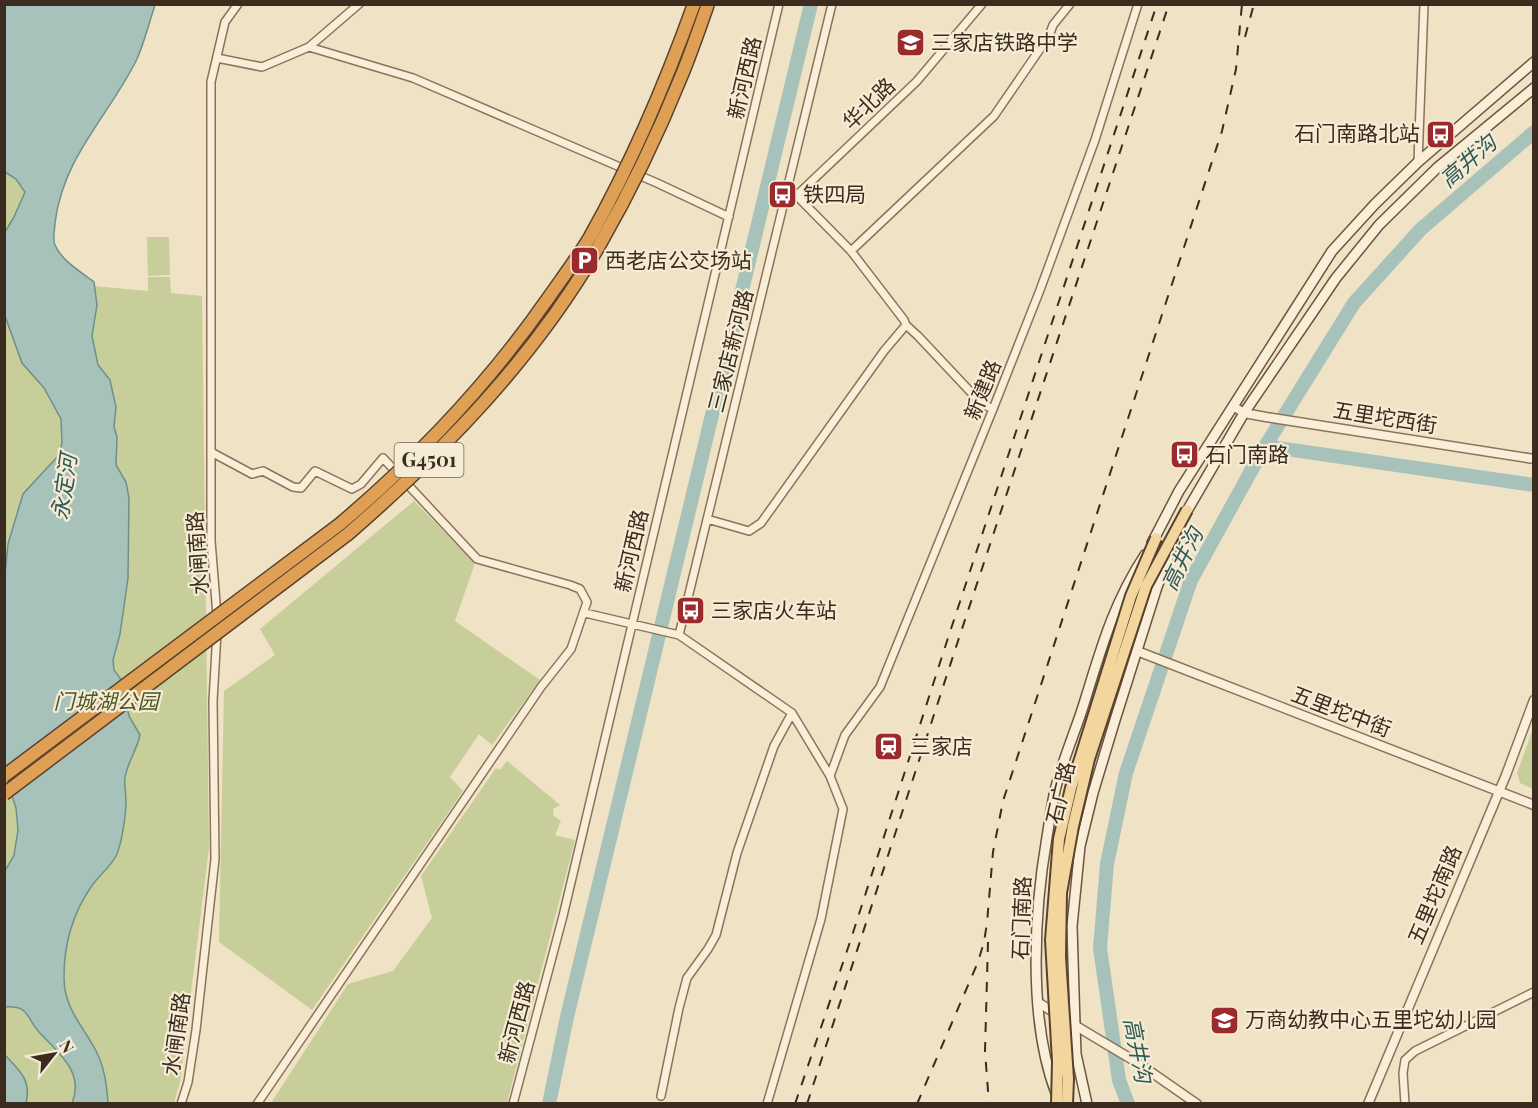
<svg xmlns="http://www.w3.org/2000/svg" width="1538" height="1108" viewBox="0 0 1538 1108" font-family="'Playfair Display','Noto Sans SC',serif">
<style>
.green{fill:#c8ce99}
.water{fill:#a7c2ba;stroke:#6d9188;stroke-width:1.5}
.lines{fill:none;stroke-linecap:round;stroke-linejoin:round}
.river{stroke:#a7c2ba;stroke-width:14}
.minor-casing{stroke:#8b735b;stroke-width:10}
.tertiary-casing{stroke:#8b735b;stroke-width:11}
.secondary-casing{stroke:#6d543e;stroke-width:12}
.minor{stroke:#f9efd9;stroke-width:7}
.tertiary{stroke:#f9efd9;stroke-width:8}
.secondary{stroke:#f9efd9;stroke-width:9}
.rail{stroke:#3b2c1f;stroke-width:2;stroke-dasharray:10 10;stroke-linecap:butt}
.primary-bridge-casing{stroke:#58422f;stroke-width:14;stroke-linecap:butt}
.motorway-bridge-casing{stroke:#58422f;stroke-width:15;stroke-linecap:butt}
.primary-bridge{stroke:#f2d69d;stroke-width:10}
.motorway-bridge{stroke:#dfa055;stroke-width:12}
.labels{text-anchor:middle;stroke-width:4.5;stroke-linejoin:round;paint-order:stroke}
.shield{fill:#f6ecd5;stroke:#736656;stroke-width:1.5}
.shield-label{font-size:20px;font-weight:bold;fill:#3b2c1f}
.poi-label{font-size:21px;fill:#3b2c1f;stroke:#f6ecd5;text-anchor:start}
.street-label{font-size:21px;fill:#3b2c1f;stroke:#f6ecd5}
.park-label{font-size:21px;font-style:italic;fill:#4c5725;stroke:#f6ecd5}
.water-label{font-size:22px;font-style:italic;fill:#2e5a57;stroke:#f6ecd5}
</style>
<rect width="100%" height="100%" fill="#efe2c5"/>
<!-- green -->
<path class="green" d="M5,172L16,179L25,192L14,217L5,232Z
M147,237H169L170,275L148,276Z
M148,277H170L171,293L202,296L209,848L180,1082L174,1103H5L4,278L148,291Z
M414,501L475,563L455,621L540,680L492,745L479,734L450,777L463,791L312,1010L219,942L224,691L275,655L260,629Z
M1533,729L1534,789H1533L1520,783L1517,773Z
M507,761L560,805L553,809L554,816L561,821L555,835L575,840L507,1103H271L348,984L393,971L432,918L421,876L496,768L500,770Z"/>
<!-- water -->
<path class="water" d="M5,5H155C149,23 144,44 136,61C108,117 63,157 55,223C55,230 52,238 55,245C61,260 81,272 94,282L97,305L92,336L98,365L110,380L116,407L114,427L117,437L116,465L126,482L129,498L128,578L120,634L113,660L114,670L120,678L129,716L140,735C137,750 127,763 125,778C124,785 126,793 126,801C126,815 122,841 117,854C111,867 99,875 91,887C73,913 64,944 64,977C64,1011 85,1027 98,1055C105,1070 107,1087 108,1103H72C85,1072 58,1053 39,1032C26,1018 30,1005 5,1007V871L14,855L18,830L16,808L5,775L4,584L8,544L23,494L59,455L62,443L61,419L44,388L22,363L5,316V232L14,217L25,192L16,179L5,172Z
M5,1055C19,1070 32,1080 26,1103H5Z"/>
<g class="lines">
<!-- river -->
<path class="river" d="M1265,446L1534,485
M549,1104L567,1017L811,4
M1128,1104L1119,1080L1100,948L1107,864L1126,773L1191,580L1261,453L1354,303L1421,229L1534,132"/>
<defs>
<path id="minor" d="M309,47L359,4
M217,58L262,67L309,47L413,78L657,183L729,217
M1418,162L1424,4
M788,187L851,251L904,320L906,325L918,336L981,403L993,409
M797,195L917,81L982,4
M851,251L994,116L1049,36L1053,25L1070,4
M211,452L252,474L263,471L293,487L301,488L315,471L352,489L361,484L383,458L477,559L570,585L580,589L587,602L571,649L541,687L257,1104
M707,519L749,531L761,523L884,351L906,325
M585,613L679,635
M217,615L211,541V82L225,22L238,4
M679,635L832,4
M679,635L792,713L830,776L843,809L821,919L767,1104
M830,776L845,735L880,687L993,409L1040,290L1095,140L1138,4
M661,1096L679,1008L687,978L708,949L716,935L737,853L774,746L792,713
M181,1104L188,1082L196,1030L215,859L213,701L217,632
M513,1104L563,916L779,4
M1405,1104L1403,1073L1405,1060L1415,1051L1534,992"/>
<path id="tertiary" d="M1233,406L1244,413L1266,417L1534,459
M1137,651L1534,805
M1039,1003L1058,1015
M1071,1023L1138,1063L1197,1104
M1368,1104L1506,775L1534,700"/>
<path id="secondary" d="M1184,516L1244,413L1336,278L1379,225L1437,168L1534,88
M1152,543L1179,491L1332,251L1375,204L1418,162L1534,62
M1056,1093C1028,1020 1034,912 1047,837C1050,819 1052,800 1057,783C1064,758 1074,734 1082,710C1100,653 1112,605 1145,555
M1087,1104L1076,1054L1075,1025L1072,926L1080,846L1093,793L1115,720L1157,587L1175,540"/>
</defs>
<!-- minor casing -->
<use href="#minor" class="minor-casing"/>
<!-- tertiary casing -->
<use href="#tertiary" class="tertiary-casing"/>
<!-- secondary casing -->
<use href="#secondary" class="secondary-casing"/>
<!-- minor -->
<use href="#minor" class="minor"/>
<!-- tertiary -->
<use href="#tertiary" class="tertiary"/>
<!-- secondary -->
<use href="#secondary" class="secondary"/>
<!-- rail -->
<path class="rail" d="M1245,37L1254,4
M988,942L985,1051L989,1104
M795,1104L850,942L947,641L1157,4
M807,1104L957,644L1169,4
M917,1104L978,962L984,942L987,923L993,852L1003,801L1222,131L1236,69L1242,4"/>
<defs>
<path id="primary-bridge" d="M1057,1104L1058,1061L1051,940L1059,839L1071,788L1131,596L1156,538
M1067,1104L1068,1079L1060,957L1061,893L1073,826L1089,759L1146,586L1187,510"/>
<path id="motorway-bridge" d="M4,776L340,524C419,457 490,382 549,297C563,277 578,257 590,237C632,162 665,85 694,4
M4,794L348,534C445,450 536,356 600,244C631,190 658,134 681,77C691,53 699,29 708,4"/>
</defs>
<!-- primary-bridge casing -->
<use href="#primary-bridge" class="primary-bridge-casing"/>
<!-- motorway-bridge casing -->
<use href="#motorway-bridge" class="motorway-bridge-casing"/>
<!-- primary-bridge -->
<use href="#primary-bridge" class="primary-bridge"/>
<!-- motorway-bridge -->
<use href="#motorway-bridge" class="motorway-bridge"/>
</g>
<!-- icons -->
<defs>
<symbol id="school-square" viewBox="-11 -11 22 22"><rect x="-9" y="-9" width="18" height="18" rx="4" fill="#9b2a2c" stroke="#f6ecd5"/><path d="M0-5L7-2L0 1L-7-2ZM-4 1L0 2.5L4 1V4Q0 6-4 4Z" fill="#fff"/></symbol>
<symbol id="bus-square" viewBox="-11 -11 22 22"><rect x="-9" y="-9" width="18" height="18" rx="4" fill="#9b2a2c" stroke="#f6ecd5"/><path d="M-5-6H5V4H4V6H2V4H-2V6H-4V4H-5ZM-3.5-4V0h7V-4ZM-3.5 1.2v1.5H-2V1.2ZM2 1.2v1.5H3.5V1.2Z" fill="#fff"/></symbol>
<symbol id="parking-square" viewBox="-11 -11 22 22"><rect x="-9" y="-9" width="18" height="18" rx="4" fill="#9b2a2c" stroke="#f6ecd5"/><path d="M-3.5-5.5H1a3.5 3.5 0 0 1 0 7H-1V5.5H-3.5ZM-1-3.4V-.6H.8a1.4 1.4 0 0 0 0-2.8Z" fill="#fff"/></symbol>
<symbol id="station-square" viewBox="-11 -11 22 22"><rect x="-9" y="-9" width="18" height="18" rx="4" fill="#9b2a2c" stroke="#f6ecd5"/><path d="M-3-6H3Q5-6 5-4V2Q5 4 3 4L4.5 6H3L1.5 4h-3L-3 6H-4.5L-3 4Q-5 4-5 2V-4Q-5-6-3-6ZM-3.5-4v3h7v-3ZM-3.5 1v1.5H-2V1ZM2 1v1.5H3.5V1Z" fill="#fff"/></symbol>
</defs>
<g fill-rule="evenodd">
<use href="#school-square" x="894" y="26" width="33" height="33"/>
<use href="#bus-square" x="1424" y="118" width="33" height="33"/>
<use href="#bus-square" x="766" y="178" width="33" height="33"/>
<use href="#parking-square" x="568" y="244" width="33" height="33"/>
<use href="#bus-square" x="1168" y="438" width="33" height="33"/>
<use href="#bus-square" x="674" y="594" width="33" height="33"/>
<use href="#station-square" x="872" y="730" width="33" height="33"/>
<use href="#school-square" x="1208" y="1004" width="33" height="33"/>
</g>
<g class="labels">
<!-- shield labels -->
<rect class="shield" x="394.5" y="443" width="69" height="34" rx="4.5"/>
<g class="shield-label">
<text x="429" y="467">G4501</text>
</g>
<!-- poi labels -->
<g class="poi-label">
<text x="931" y="50">三家店铁路中学</text>
<text x="1420" y="141" text-anchor="end">石门南路北站</text>
<text x="803" y="202">铁四局</text>
<text x="605" y="268">西老店公交场站</text>
<text x="1205" y="462">石门南路</text>
<text x="711" y="618">三家店火车站</text>
<text x="910" y="754">三家店</text>
<text x="1245" y="1027">万商幼教中心五里坨幼儿园</text>
</g>
<!-- street labels -->
<g class="street-label">
<text transform="translate(745 78) rotate(-77)" y="7">新河西路</text>
<text transform="translate(869 104) rotate(-44)" y="7">华北路</text>
<text transform="translate(731 351) rotate(-76)" y="7">三家店新河路</text>
<text transform="translate(983 390) rotate(-68)" y="7">新建路</text>
<text transform="translate(1385 418) rotate(9)" y="7">五里坨西街</text>
<text transform="translate(632 551) rotate(-77)" y="7">新河西路</text>
<text transform="translate(198 553) rotate(-94)" y="7">水闸南路</text>
<text transform="translate(1341 712) rotate(21)" y="7">五里坨中街</text>
<text transform="translate(1061 793) rotate(-77)" y="7">石广路</text>
<text transform="translate(1435 895) rotate(-67)" y="7">五里坨南路</text>
<text transform="translate(1022 918) rotate(-88)" y="7">石门南路</text>
<text transform="translate(517 1022) rotate(-75)" y="7">新河西路</text>
<text transform="translate(177 1034) rotate(-82)" y="7">水闸南路</text>
</g>
<!-- park labels -->
<g class="park-label">
<text x="106" y="709">门城湖公园</text>
</g>
<!-- water labels -->
<g class="water-label">
<text transform="translate(1468 161) rotate(-41)" y="8">高井沟</text>
<text transform="translate(64 487) rotate(-82)" y="8">永定河</text>
<text transform="translate(1182 559) rotate(-64)" y="8">高井沟</text>
<text transform="translate(1138 1050) rotate(79)" y="8">高井沟</text>
</g>
</g>
<!-- border -->
<rect width="1538" height="1108" fill="none" stroke="#3b2c1f" stroke-width="12"/>
<!-- north arrow -->
<g transform="translate(54 1054) rotate(59)" stroke="#f6ecd5" stroke-width="4.5" paint-order="stroke">
<path d="M0-4.5L10 22L0 15L-10 22Z" fill="#3b2c1f"/>
<text y="-9" font-size="16" font-weight="bold" text-anchor="middle" fill="#3b2c1f">N</text>
</g>
</svg>
